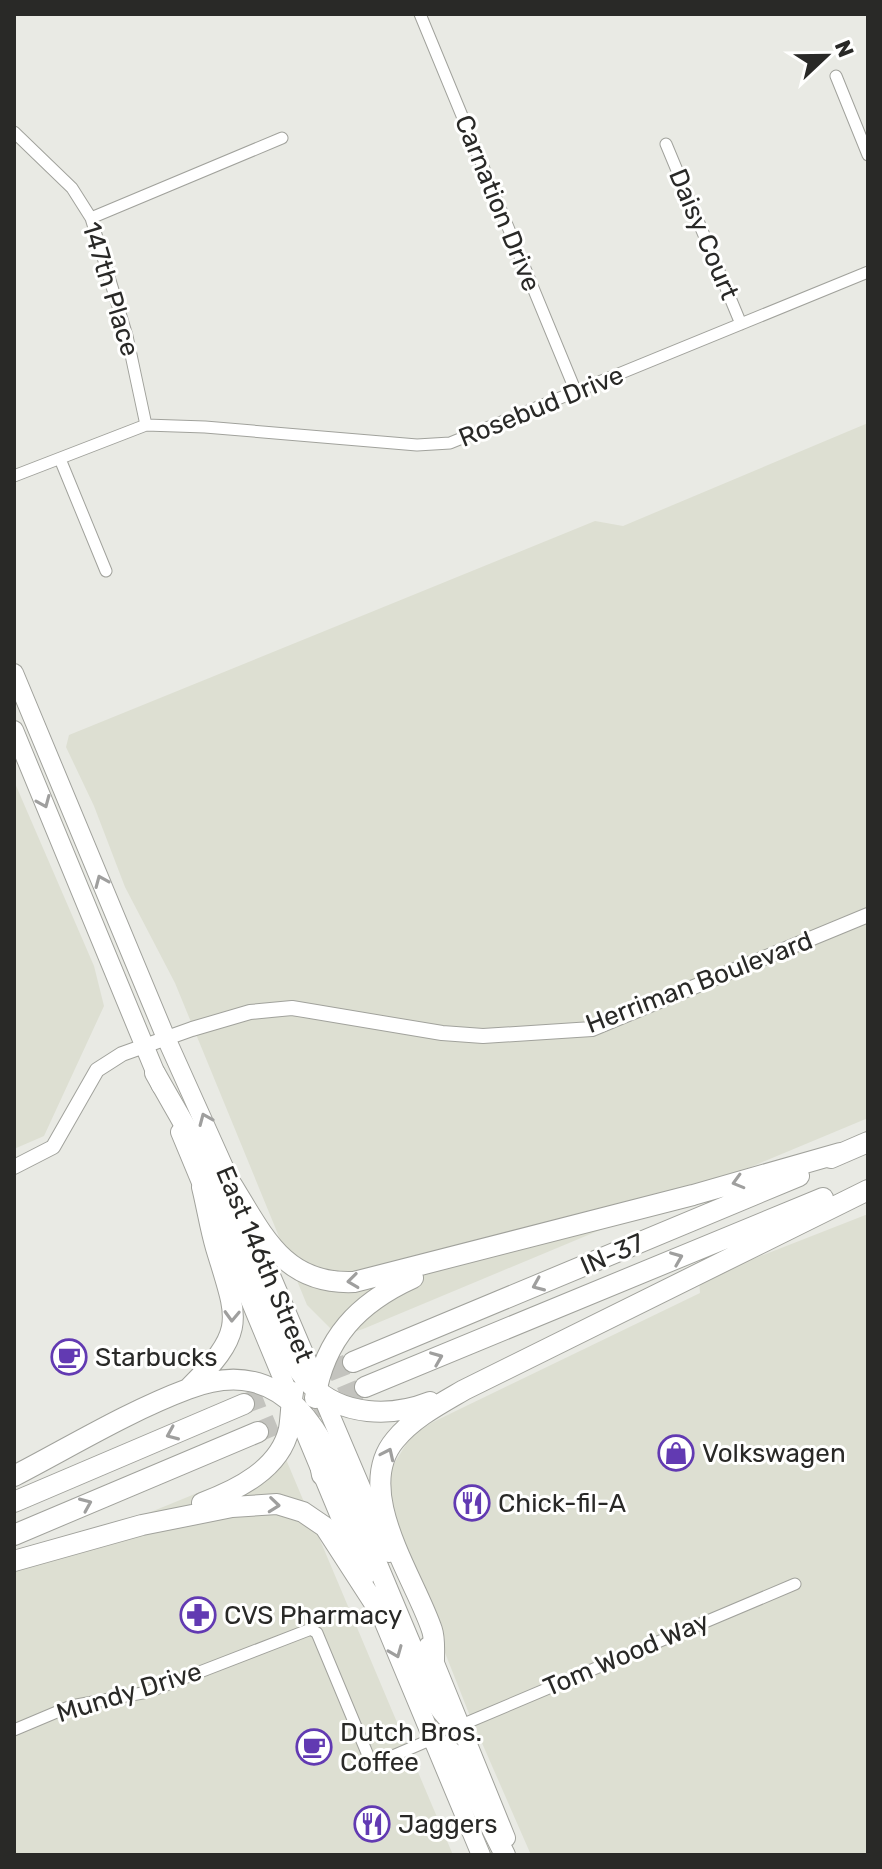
<svg xmlns="http://www.w3.org/2000/svg" width="882" height="1869" viewBox="0 0 882 1869" font-family="Rubik,sans-serif">
<style>
.built{fill:#dddfd2}
.lines{fill:none;stroke-linecap:round;stroke-linejoin:round}
.motorway-tunnel{stroke:#c3c3be;stroke-width:20;stroke-dasharray:20 10;stroke-linecap:butt}
.minor-casing{stroke:#a1a29c;stroke-width:13}
.tertiary-casing{stroke:#a1a29c;stroke-width:16}
.primary-casing{stroke:#a1a29c;stroke-width:20}
.motorway-casing{stroke:#a1a29c;stroke-width:22}
.minor{stroke:#fff;stroke-width:11}
.tertiary{stroke:#fff;stroke-width:14}
.primary{stroke:#fff;stroke-width:18}
.motorway{stroke:#fff;stroke-width:20}
.oneway{stroke:#9f9f9e}
.labels{text-anchor:middle;stroke-width:6;stroke-linejoin:round;paint-order:stroke}
.street-label{font-size:26px;fill:#292927;stroke:#fffffe}
.poi-label{font-size:26px;fill:#292927;stroke:#fffffe;text-anchor:start}
</style>
<rect width="100%" height="100%" fill="#e9eae4"/>
<!-- built -->
<path class="built" d="M868,423V1118L363,1329L347,1334L333,1331L307,1305L175,983L125,887L94,806L66,747L69,735L595,521L623,526Z
M14,781L94,966L104,1006L44,1136L14,1149Z
M868,1214V1855H531L468,1711L391,1516L389,1472L411,1436L431,1423L700,1293L699,1280Z
M285,1457L453,1855H14V1568Z"/>
<g class="lines">
<!-- motorway-tunnel -->
<path class="motorway-tunnel" d="M244,1404L353,1362
M258,1432L365,1387"/>
<defs>
<path id="minor" d="M420,14L576,392
M836,76L868,155
M14,132L72,188L91,218L127,336L146,425
M666,144L741,324
M91,218L282,138
M60,459L106,571
M14,476L146,425L205,427L417,445L450,443L868,272
M459,1726L795,1584
M14,1730L71,1706L148,1692L311,1629L317,1633L372,1765L432,1739"/>
<path id="tertiary" d="M14,1167L53,1147L97,1070L122,1054L192,1029L250,1012L292,1008L442,1033L483,1036L592,1029L868,915"/>
<path id="primary" d="M14,673L166,1038L237,1196
M14,730L161,1086
M180,1132L365,1577
M247,1219L389,1553
M375,1601L481,1855
M428,1646L506,1838"/>
<path id="motorway" d="M155,1073C175,1109 197,1144 214,1181C241,1237 269,1341 310,1384C342,1417 392,1417 430,1402
M831,1158L868,1142
M232,1185C264,1237 285,1285 354,1282L693,1195L840,1153
M353,1362L799,1176
M365,1387L823,1198
M189,1388C247,1330 238,1321 216,1248C210,1228 207,1207 202,1187
M315,1398C325,1338 358,1303 413,1278
M316,1442L322,1475
M14,1476C70,1447 129,1411 188,1389C292,1349 327,1445 359,1521C375,1560 392,1599 408,1638C420,1665 432,1712 459,1726
M14,1502L244,1404
M202,1503C237,1490 280,1469 289,1429C291,1417 291,1404 293,1392
M14,1535L258,1432
M14,1561L142,1525L232,1507L277,1504L303,1512L325,1527L380,1612
M434,1660C434,1650 435,1639 432,1630C415,1578 352,1491 395,1440C413,1418 440,1404 464,1390L868,1190
M432,1739L455,1755L505,1855"/>
</defs>
<!-- minor casing -->
<use href="#minor" class="minor-casing"/>
<!-- tertiary casing -->
<use href="#tertiary" class="tertiary-casing"/>
<!-- primary casing -->
<use href="#primary" class="primary-casing"/>
<!-- motorway casing -->
<use href="#motorway" class="motorway-casing"/>
<!-- minor -->
<use href="#minor" class="minor"/>
<!-- tertiary -->
<use href="#tertiary" class="tertiary"/>
<!-- primary -->
<use href="#primary" class="primary"/>
<!-- motorway -->
<use href="#motorway" class="motorway"/>
</g>
<!-- one-way arrows -->
<defs><path id="oneway-chevron" d="M-2-3.5L2.5 0L-2 3.5" fill="none" stroke-width="1.6" stroke-linecap="round" stroke-linejoin="round" transform="scale(2)"/></defs>
<g class="oneway">
<use href="#oneway-chevron" transform="translate(44 802) rotate(67)"/>
<use href="#oneway-chevron" transform="translate(101 881) rotate(-113)"/>
<use href="#oneway-chevron" transform="translate(205 1119) rotate(-113)"/>
<use href="#oneway-chevron" transform="translate(738 1182) rotate(164)"/>
<use href="#oneway-chevron" transform="translate(677 1258) rotate(-22)"/>
<use href="#oneway-chevron" transform="translate(353 1281) rotate(173)"/>
<use href="#oneway-chevron" transform="translate(538 1285) rotate(157)"/>
<use href="#oneway-chevron" transform="translate(232 1316) rotate(92)"/>
<use href="#oneway-chevron" transform="translate(437 1358) rotate(-22)"/>
<use href="#oneway-chevron" transform="translate(172 1434) rotate(157)"/>
<use href="#oneway-chevron" transform="translate(388 1454) rotate(-65)"/>
<use href="#oneway-chevron" transform="translate(86 1504) rotate(-23)"/>
<use href="#oneway-chevron" transform="translate(274 1505) rotate(6)"/>
<use href="#oneway-chevron" transform="translate(396 1652) rotate(68)"/>
</g>
<!-- icons -->
<defs>
<symbol id="cafe-ring" viewBox="-11 -11 22 22"><circle r="9.5" fill="#fffffe" stroke="#623ab2" stroke-width="1.5"/><path d="M-5.5-4.5H6V0H3Q3 3.5 0 3.5H-2.5Q-5.5 3.5-5.5 0ZM3-3.2v2h1.7v-2ZM-6 4.5H4V6H-6Z" fill="#623ab2"/></symbol>
<symbol id="shop-ring" viewBox="-11 -11 22 22"><circle r="9.5" fill="#fffffe" stroke="#623ab2" stroke-width="1.5"/><path d="M-5-2.5h2.3a2.7 3.5 0 0 1 5.4 0H5L5.5 6h-11ZM-1.5-2.5h3a1.5 2.3 0 0 0-3 0Z" fill="#623ab2"/></symbol>
<symbol id="restaurant-ring" viewBox="-11 -11 22 22"><circle r="9.5" fill="#fffffe" stroke="#623ab2" stroke-width="1.5"/><path d="M-5-6h1v4h1v-4h1v4h1v-4h1v5L-1.5 .5V6h-2V.5L-5-1ZM5-6V6H3V1.5H1.5Q1.5-4 5-6Z" fill="#623ab2"/></symbol>
<symbol id="pharmacy-ring" viewBox="-11 -11 22 22"><circle r="9.5" fill="#fffffe" stroke="#623ab2" stroke-width="1.5"/><path d="M-2-6h4v4h4v4h-4v4h-4v-4h-4v-4h4Z" fill="#623ab2"/></symbol>
</defs>
<g fill-rule="evenodd">
<use href="#cafe-ring" x="49" y="1337" width="40" height="40"/>
<use href="#shop-ring" x="656" y="1433" width="40" height="40"/>
<use href="#restaurant-ring" x="452" y="1483" width="40" height="40"/>
<use href="#pharmacy-ring" x="178" y="1595" width="40" height="40"/>
<use href="#cafe-ring" x="294" y="1727" width="40" height="40"/>
<use href="#restaurant-ring" x="352" y="1804" width="40" height="40"/>
</g>
<g class="labels">
<!-- street labels -->
<g class="street-label">
<text transform="translate(498 203) rotate(68)" y="9">Carnation Drive</text>
<text transform="translate(704 234) rotate(67)" y="9">Daisy Court</text>
<text transform="translate(111 289) rotate(73)" y="9">147th Place</text>
<text transform="translate(541 406) rotate(-22)" y="9">Rosebud Drive</text>
<text transform="translate(699 982) rotate(-21)" y="9">Herriman Boulevard</text>
<text transform="translate(612 1254) rotate(-23)" y="9">IN-37</text>
<text transform="translate(265 1264) rotate(67)" y="9">East 146th Street</text>
<text transform="translate(626 1654) rotate(-23)" y="9">Tom Wood Way</text>
<text transform="translate(129 1692) rotate(-17)" y="9">Mundy Drive</text>
</g>
<!-- poi labels -->
<g class="poi-label">
<text x="95" y="1366">Starbucks</text>
<text x="702" y="1462">Volkswagen</text>
<text x="498" y="1512">Chick-fil-A</text>
<text x="224" y="1624">CVS Pharmacy</text>
<text x="340" y="1741">Dutch Bros.<tspan x="340" dy="30">Coffee</tspan></text>
<text x="398" y="1833">Jaggers</text>
</g>
</g>
<!-- border -->
<rect width="882" height="1869" fill="none" stroke="#292927" stroke-width="32"/>
<!-- north arrow -->
<g transform="translate(826 56) rotate(68)" stroke="#fffffe" stroke-width="6" paint-order="stroke">
<path d="M0-6L14 30L0 20L-14 30Z" fill="#292927"/>
<text y="-12" font-size="22" font-weight="bold" text-anchor="middle" fill="#292927">N</text>
</g>
</svg>
